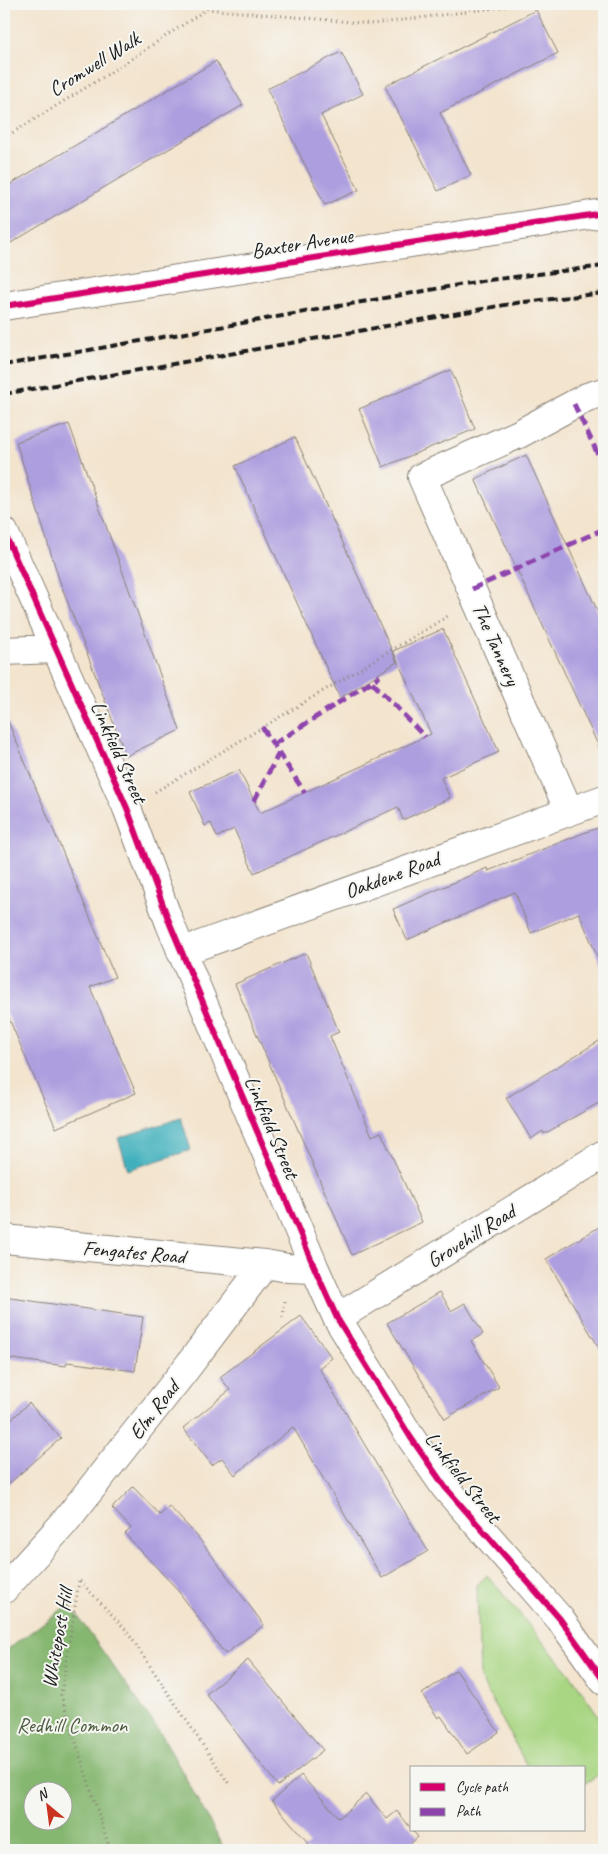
<svg xmlns="http://www.w3.org/2000/svg" width="608" height="1854" viewBox="0 0 608 1854" font-family="Caveat,sans-serif">
<style>
.green{fill:#a9d683;stroke:#627950}
.forest{fill:#86b771;stroke:#516a46;fill-rule:evenodd}
.water{fill:#41b0bd;stroke:#2e666c}
.building{fill:#ad9edf}
.lines{fill:none;stroke-linecap:round;stroke-linejoin:round}
.minor-casing{stroke:#888075;stroke-width:30}
.path{stroke:#888075;stroke-width:3;stroke-dasharray:1 4;stroke-linecap:butt}
.minor{stroke:#fff;stroke-width:28}
.rail{stroke:#1c1c1c;stroke-width:4;stroke-dasharray:8 4;stroke-linecap:butt}
.quiet{stroke:#8e44ad;stroke-width:5;stroke-dasharray:10 5;stroke-linecap:butt}
.cycleway-casing{stroke:#f6f6f2;stroke-width:9}
.cycleway{stroke:#d6006c;stroke-width:6}
.labels{text-anchor:middle;stroke-width:4;stroke-linejoin:round;paint-order:stroke}
.street-label{font-size:21px;fill:#1c1c1c;stroke:#f6f6f2}
.park-label{font-size:21px;fill:#4d5d40;stroke:#f6f6f2}
</style>
<rect width="100%" height="100%" fill="#f6f6f2"/>
<filter id="ink" filterUnits="userSpaceOnUse"><feTurbulence type="fractalNoise" baseFrequency=".02" numOctaves="2"/><feDisplacementMap in="SourceGraphic" scale="10" xChannelSelector="R" yChannelSelector="G"/><feConvolveMatrix kernelMatrix="1 2 1 2 8 2 1 2 1" color-interpolation-filters="sRGB"/></filter>
<filter id="wash" filterUnits="userSpaceOnUse"><feTurbulence type="fractalNoise" baseFrequency=".0096" numOctaves="4" result="noise"/><feDisplacementMap in="SourceGraphic" scale="20" xChannelSelector="R" yChannelSelector="G"/><feGaussianBlur stdDeviation="1.12" result="paint"/><feColorMatrix in="noise" values="0 0 0 0 0 0 0 0 0 0 0 0 0 0 0 0 0 1.4 0 .05"/><feComposite in="paint" operator="in"/></filter>
<g filter="url(#wash)">
<rect width="100%" height="100%" fill="#f3e4ce"/>
<!-- green -->
<path class="green" d="M487,1575L573,1678L604,1724V1771L584,1784V1768H528L480,1678L477,1585Z"/>
<!-- forest -->
<path class="forest" d="M69,1604L162,1735L225,1850H4V1652ZM32,1792H62V1822H32Z"/>
<!-- water -->
<path class="water" d="M181,1118L191,1150L128,1170L118,1138Z"/>
<g id="blocks">
<!-- building -->
<path class="building" d="M536,10L558,53L440,113L471,175L438,191L385,86Z
M341,52L363,94L321,115L359,190L325,205L267,89Z
M216,61L243,105L4,247V188Z
M451,370L475,429L383,467L359,409Z
M69,424L180,730L126,756L60,582L16,442Z
M295,437L397,662L340,698L235,466Z
M526,455L604,625V758L475,479Z
M443,629L499,752L441,778L450,798L403,820L398,807L254,873L234,829L217,837L211,823L205,826L190,792L239,770L260,813L431,734L393,651Z
M4,712L115,977L90,987L136,1093L56,1128L4,1007Z
M604,826V972L579,913L531,933L515,892L407,940L393,909L487,868L488,871L586,832Z
M306,953L339,1032L330,1036L372,1136L381,1132L422,1222L352,1255L235,984Z
M604,1038V1100L544,1134L543,1131L531,1139L506,1098Z
M604,1224V1356L546,1259Z
M440,1292L451,1311L465,1303L483,1334L471,1341L499,1387L445,1419L387,1323Z
M4,1297L143,1317L135,1371L67,1362L66,1366L4,1358Z
M301,1316L332,1358L319,1368L428,1551L382,1578L293,1427L235,1475L222,1458L212,1465L183,1428L230,1390L220,1377Z
M29,1403L61,1438L4,1488V1426Z
M133,1487L160,1515L169,1506L197,1536L264,1625L225,1654L176,1588L125,1534L131,1528L112,1508Z
M248,1660L323,1750L278,1786L206,1694Z
M456,1670L499,1732L467,1754L441,1716L438,1718L422,1694Z
M301,1775L339,1818L366,1794L387,1819L397,1811L418,1837L410,1844L415,1850H302L309,1844L272,1801Z"/>
</g>
</g>
<g filter="url(#ink)">
<use href="#blocks" fill-opacity="0" stroke="#888075" stroke-width="1"/>
<g class="lines">
<defs>
<path id="minor" d="M4,306L604,213
M4,532L127,808L170,924L315,1269L337,1318L411,1438L445,1487L560,1619L604,1681
M4,651L55,649
M569,811L422,477L519,434L587,397L604,392
M181,952L604,799
M4,1239L265,1264L288,1268L315,1269
M337,1318L604,1154
M4,1589L64,1523L185,1370L265,1264"/>
</defs>
<!-- minor casing -->
<use href="#minor" class="minor-casing"/>
<!-- path -->
<path class="path" d="M4,138L108,74L207,9L373,24L525,4
M155,792L448,616
M283,1317L285,1301
M79,1581L61,1695L110,1850
M80,1581L126,1630L229,1784"/>
<!-- minor -->
<use href="#minor" class="minor"/>
<!-- rail -->
<path class="rail" d="M4,365L481,281L604,266
M4,394L516,303L604,293"/>
<!-- quiet -->
<path class="quiet" d="M574,404L604,467
M472,589L604,529
M372,682L425,737
M262,727L305,793
M274,744L380,676
M254,801L279,753"/>
<defs>
<path id="cycleway" d="M4,306L604,213
M4,532L127,808L170,924L315,1269L337,1318L411,1438L445,1487L560,1619L604,1681"/>
</defs>
<!-- cycleway casing -->
<use href="#cycleway" class="cycleway-casing"/>
<!-- cycleway -->
<use href="#cycleway" class="cycleway"/>
</g>
</g>
<g class="labels">
<!-- street labels -->
<g class="street-label">
<text transform="translate(94 64) rotate(-32)" y="7">Cromwell Walk</text>
<text transform="translate(302 243) rotate(-9)" y="7">Baxter Avenue</text>
<text transform="translate(496 644) rotate(66)" y="7">The Tannery</text>
<text transform="translate(119 752) rotate(66)" y="7">Linkfield Street</text>
<text transform="translate(392 875) rotate(-20)" y="7">Oakdene Road</text>
<text transform="translate(272 1127) rotate(67)" y="7">Linkfield Street</text>
<text transform="translate(471 1236) rotate(-32)" y="7">Grovehill Road</text>
<text transform="translate(134 1252) rotate(5)" y="7">Fengates Road</text>
<text transform="translate(154 1410) rotate(-52)" y="7">Elm Road</text>
<text transform="translate(463 1477) rotate(52)" y="7">Linkfield Street</text>
<text transform="translate(57 1638) rotate(-80)" y="7">Whitepost Hill</text>
</g>
<!-- park labels -->
<g class="park-label">
<text x="72" y="1732">Redhill Common</text>
</g>
</g>
<!-- margin -->
<rect width="608" height="1854" fill="none" stroke="#f6f6f2" stroke-width="20"/>
<!-- legend -->
<rect x="410" y="1766" width="175" height="65" fill="#f6f6f2" stroke="#9f9f9c"/>
<rect x="420" y="1783" width="25" height="8" fill="#d6006c" stroke="#9f9f9c"/>
<text x="456" y="1792" font-size="15" fill="#1c1c1c">Cycle path</text>
<rect x="420" y="1808" width="25" height="8" fill="#8e44ad" stroke="#9f9f9c"/>
<text x="456" y="1816" font-size="15" fill="#1c1c1c">Path</text>
<!-- north arrow -->
<g transform="translate(48 1806) rotate(331)"><circle r="24" fill="#f6f6f2" stroke="#9f9f9c"/>
<path d="M0-4L9 19L0 12L-9 19Z" fill="#c8321e"/>
<text y="-8" font-size="14" font-weight="bold" text-anchor="middle" fill="#1c1c1c">N</text>
</g>
</svg>
